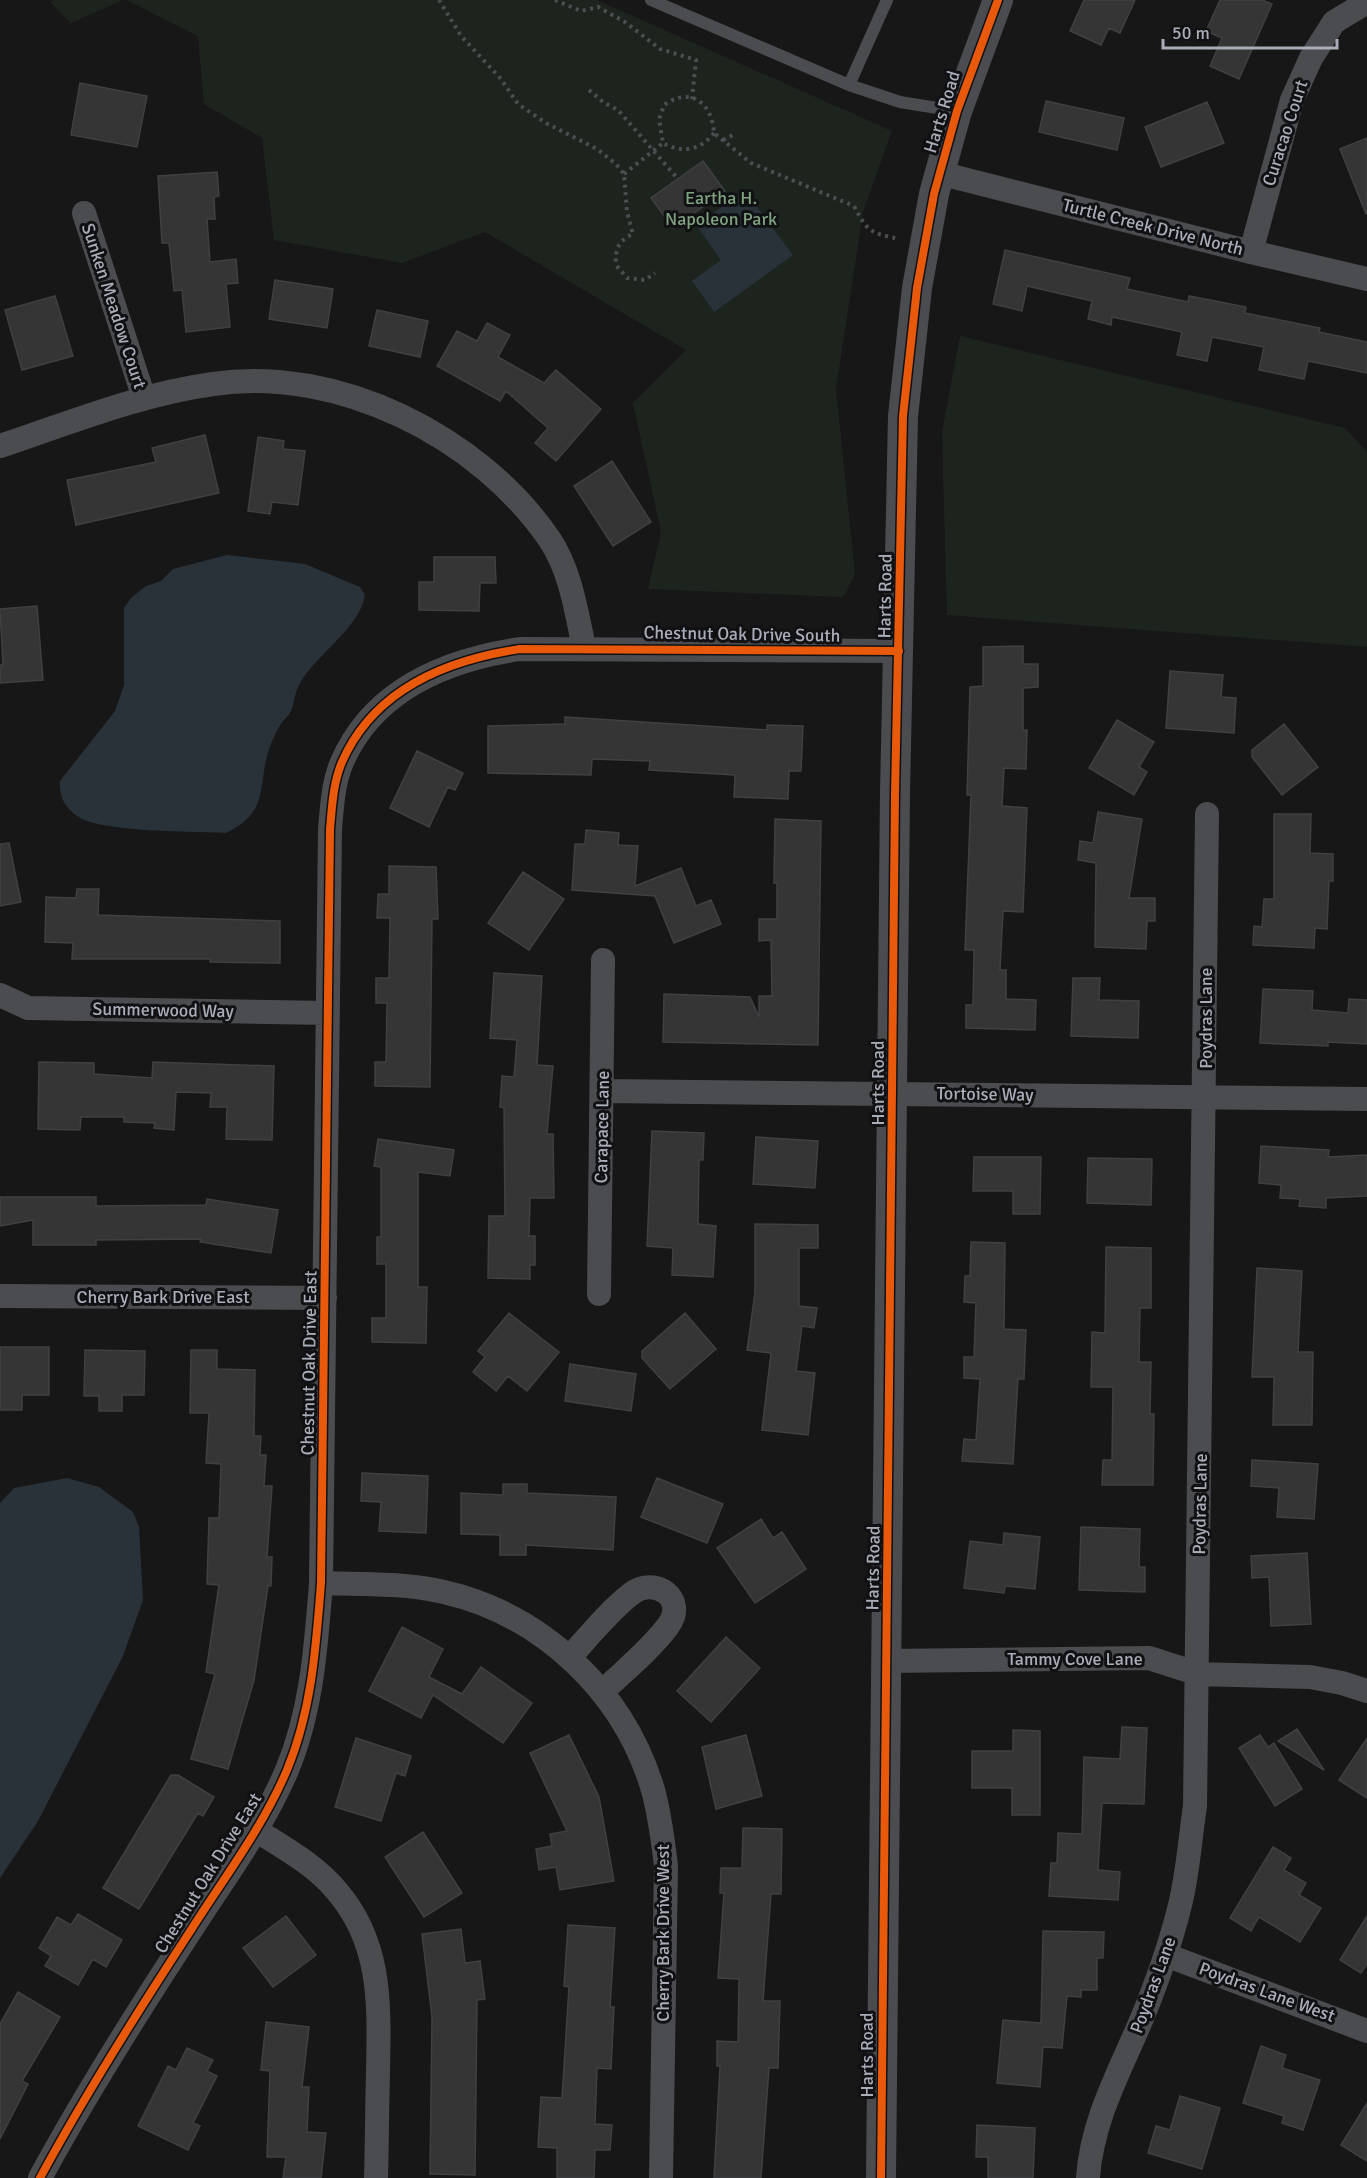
<svg xmlns="http://www.w3.org/2000/svg" width="1367" height="2178" viewBox="0 0 1367 2178" font-family="Signika,sans-serif">
<style>
.green{fill:#1d241e}
.water{fill:#2a3239}
.building{fill:#353536;stroke:#3f4043;stroke-width:1.5}
.lines{fill:none;stroke-linecap:round;stroke-linejoin:round}
.path{stroke:#4d4e52;stroke-width:4;stroke-dasharray:3 4.5;stroke-linecap:butt}
.service{stroke:#4b4c50;stroke-width:12}
.minor{stroke:#4b4c50;stroke-width:24}
.tertiary{stroke:#4b4c50;stroke-width:30}
.cycleway-casing{stroke:#111113;stroke-width:11}
.cycleway{stroke:#e8590c;stroke-width:8}
.labels{text-anchor:middle;stroke-width:6;stroke-linejoin:round;paint-order:stroke}
.street-label{font-size:18px;fill:#a8adb8;stroke:#111113}
.park-label{font-size:18px;fill:#7fa381;stroke:#111113}
</style>
<rect width="100%" height="100%" fill="#171717"/>
<!-- green -->
<path class="green" d="M54,0H123L71,23L50,2Z
M127,0H597L892,131L863,212L836,389L855,574L843,597L648,589L661,532L633,403L686,350L485,232L402,263L274,240L262,138L204,104L198,36Z
M960,336L1345,428L1367,452V647L947,615L942,432Z"/>
<!-- water -->
<path class="water" d="M745,191L793,255L714,312L692,281L721,260L696,225Z
M227,555L305,564L360,587L365,595C360,629 312,657 298,687C294,695 294,706 290,713C288,717 283,720 281,724C276,731 272,741 269,749C257,787 270,812 226,833C192,831 102,833 77,816C64,807 59,796 60,781L115,711L124,685V608L131,598L146,586L161,581L173,569Z
M67,1478L99,1487L133,1512L139,1527L143,1600L123,1656L38,1821L0,1878V1503L14,1488Z"/>
<!-- building -->
<path class="building" d="M1084,0H1135L1120,33L1109,28L1101,45L1070,31Z
M1220,0H1262L1272,4L1239,79L1210,66L1222,38L1206,31Z
M80,83L147,96L137,147L71,135Z
M1046,101L1124,118L1117,150L1039,132Z
M1207,102L1224,143L1161,167L1145,127Z
M1367,138V214H1366L1340,149Z
M703,161L725,191L673,228L651,198Z
M217,172L219,196L214,197L215,219H207L210,262L236,259L238,283L226,284L230,327L186,332L182,290L174,291L169,243H162L158,176Z
M1005,250L1130,278L1127,289L1188,302L1189,296L1246,307L1245,313L1320,328L1319,332L1367,342V373L1308,361L1304,379L1259,370L1264,347L1212,337L1207,361L1177,355L1182,332L1112,317L1111,325L1088,319L1092,301L1027,286L1022,311L993,304Z
M275,280L333,289L327,328L269,319Z
M55,296L73,356L22,370L5,310Z
M377,310L428,321L420,357L369,346Z
M487,323L510,335L498,357L544,383L556,370L601,409L556,461L535,443L548,428L506,391L500,401L437,366L457,331L477,341Z
M205,435L219,493L76,525L67,480L156,462L152,448Z
M258,437L284,441L283,449L305,451L298,505L272,502L270,514L248,511Z
M612,461L651,522L613,546L574,486Z
M434,557H495L496,583H480L479,611L419,610V582H434Z
M37,606L43,680L0,683V665H3L0,609Z
M1023,646V664H1038V687L1023,688V730H1027L1026,769L1004,768L1002,806L1027,808L1023,912L1003,911L1000,970H1006V999L1036,1000L1035,1030L966,1028V1005H973L974,950H965L971,795H967L970,687L983,686V647Z
M1170,671L1223,675L1221,697L1236,698L1234,733L1166,728Z
M565,717L767,730V725L803,726L801,771H789L788,799L734,797L735,775L649,770L650,761L592,759L591,775L488,773V726L565,724Z
M1117,720L1154,742L1139,767L1147,772L1134,795L1089,768Z
M1284,724L1318,767L1282,795L1252,757V750Z
M417,751L463,773L455,790L448,787L429,827L390,808Z
M1098,812L1142,819L1129,898H1155V921H1147L1146,949L1095,947L1096,863L1078,860L1080,841L1093,843Z
M1274,814H1311L1310,853L1333,854V881H1329L1327,929L1315,928L1314,948L1253,945L1254,926L1262,927L1264,899H1274Z
M775,819L821,821L818,1045L663,1042L664,994L750,997L759,1017V996H772L771,940L759,941V919H777V883H774Z
M586,830L619,833L618,845L638,846L635,886L681,868L696,906L711,900L721,924L674,943L655,896L572,890L575,844H585Z
M9,843L21,902L0,906V844Z
M389,866L436,867L438,919H432L430,1087L375,1086V1062H386L387,1003H376V978H389L390,918H377L378,894H389Z
M523,872L564,899L529,950L488,923Z
M77,889H99L98,915L280,921V963L210,962V959H72L73,943L45,942L46,897L76,898Z
M494,973L542,976L537,1065L553,1066L547,1134H553L554,1198H530L529,1236H535V1265H530V1279L488,1278L489,1216H505L504,1108L500,1107L502,1076L514,1077L517,1040L490,1038Z
M1073,978H1100L1099,1000L1139,1001L1138,1038L1071,1036Z
M1263,989L1313,991L1312,1010L1348,1013L1349,999L1367,1000V1044L1328,1042V1046L1260,1043Z
M39,1062L94,1063V1074L152,1078L153,1062L274,1066L272,1140L226,1139L227,1107H210L211,1093L176,1092L174,1130L154,1128L155,1123L124,1122V1117H81L80,1130L38,1129Z
M652,1131L704,1133L703,1160H699L698,1224L716,1226L713,1277L672,1275L673,1248L647,1246Z
M756,1137L818,1141L815,1188L753,1184Z
M378,1139L454,1150L450,1176L418,1172V1287H427L426,1343L372,1342V1318H386V1264H377V1237H381V1167L374,1166Z
M1261,1146L1329,1150L1328,1157L1367,1155V1196L1326,1198V1208L1299,1206L1300,1199L1280,1198L1281,1185L1259,1183Z
M974,1157H1041L1040,1214H1013V1191H973Z
M1088,1158L1152,1159L1151,1205L1087,1203Z
M0,1197H96V1206L206,1205L207,1199L278,1210L271,1253L200,1242L201,1239L96,1240V1245H33V1220L0,1226Z
M755,1224L818,1225V1248H799V1306L817,1308L814,1328L802,1326L796,1371L815,1373L808,1435L762,1430L771,1353L747,1350L755,1293Z
M971,1242L1005,1243L1004,1329L1026,1330L1024,1379H1018L1013,1464L962,1461L964,1439L976,1440L980,1379L964,1378V1357H974L976,1303L964,1302L965,1276H970Z
M1106,1247L1151,1248V1308H1140L1139,1362H1151L1150,1414H1154L1153,1485H1102L1103,1460H1112L1113,1387H1091L1092,1332L1105,1333Z
M1257,1268L1302,1271L1298,1352H1313L1312,1425H1273L1274,1377H1252Z
M509,1313L559,1352L527,1391L508,1376L496,1391L473,1372L485,1357L478,1351Z
M685,1313L716,1349L670,1389L642,1358V1351Z
M0,1347H49V1395H22V1410H0Z
M85,1350L145,1351L144,1395H122V1411H99V1396H84Z
M191,1350H217V1369L255,1370L254,1436H261L260,1455H266L264,1486H272L267,1557H272L271,1586H268L254,1680L228,1769L191,1759L215,1674L206,1672L219,1585L207,1584L209,1518H219L221,1464L206,1463L209,1413H190Z
M570,1364L636,1374L631,1411L565,1401Z
M1252,1460L1318,1464L1314,1519L1277,1517L1279,1488L1251,1486Z
M362,1473L428,1476L426,1533L379,1531L381,1502L361,1501Z
M657,1478L723,1504L707,1543L641,1517Z
M503,1484H527V1493L616,1497L613,1550L526,1545V1555H500V1535L461,1534V1493L503,1495Z
M761,1519L773,1538L782,1532L806,1569L755,1603L717,1548Z
M1081,1527L1140,1529L1139,1567H1145V1592L1079,1590Z
M1004,1533L1040,1537L1035,1589L1005,1586L1004,1593L964,1588L970,1541L1003,1545Z
M1307,1553L1311,1624L1271,1626L1269,1577L1252,1578L1251,1556Z
M402,1627L443,1649L429,1677L462,1694L481,1667L532,1703L503,1743L433,1695L421,1718L369,1691Z
M726,1637L760,1668L711,1722L677,1691Z
M1122,1727L1147,1728L1144,1804L1102,1803L1098,1870L1120,1872L1118,1900L1049,1896L1051,1863H1057L1058,1833L1082,1834L1084,1757L1120,1759Z
M1297,1729L1324,1770L1278,1741Z
M1013,1730L1040,1731V1815H1012V1788H972V1751H1013Z
M569,1735L599,1797L614,1881L560,1890L556,1867L539,1870L536,1849L552,1846L550,1834L567,1831L530,1753Z
M746,1735L762,1796L716,1809L702,1747Z
M1260,1735L1268,1747L1274,1743L1302,1789L1275,1806L1239,1748Z
M356,1738L411,1756L405,1776L396,1773L381,1821L335,1807Z
M1367,1738V1798L1339,1780Z
M171,1775H178L214,1797L203,1816L198,1813L139,1909L103,1888Z
M743,1828L782,1829L781,1894H771L763,2001H780L778,2068H769L761,2178H714L720,2066H717V2041L738,2042L739,1979L718,1978L724,1893H720L721,1868H742Z
M423,1832L462,1893L424,1917L385,1857Z
M1273,1847L1291,1858L1284,1870L1306,1883L1299,1895L1321,1908L1300,1942L1259,1917L1251,1931L1230,1918Z
M78,1914L122,1940L106,1967L93,1959L78,1985L45,1966L51,1956L39,1948L57,1917L71,1925Z
M286,1916L316,1955L273,1987L243,1948Z
M1367,1916V1964L1361,1973L1340,1960Z
M568,1925L615,1928L610,2007H614L611,2069L597,2068L595,2124L612,2125L610,2150H595L594,2178H557V2148L538,2147L541,2097L562,2098L569,1987L564,1986Z
M461,1929L465,1963L480,1961L485,1999L477,2000L475,2175L430,2174L432,2017L422,1934Z
M1043,1931L1104,1932L1103,1958H1097V1990H1081V1997L1067,1996L1062,2048L1043,2047L1040,2087L997,2083L1003,2020L1041,2023Z
M18,1992L60,2017L22,2081L28,2084L0,2139V2024Z
M266,2022L309,2027L302,2087H309L307,2132L326,2133L321,2178H283L286,2157H267L270,2071L261,2070Z
M1261,2046L1286,2055L1282,2068L1320,2080L1303,2130L1282,2123L1284,2116L1243,2103Z
M187,2048L213,2060L207,2071L217,2076L193,2123L200,2126L188,2150L138,2126L168,2066L176,2070Z
M1180,2096L1220,2108L1202,2169L1148,2153L1156,2126L1170,2130Z
M1367,2103V2161L1341,2145Z
M977,2125L1035,2128L1033,2178H988V2157H976Z"/>
<g class="lines">
<!-- path -->
<path class="path" d="M439,0L461,36L501,79L518,104L546,123L597,149L616,164L624,174L627,212L633,234C618,241 615,249 616,265L627,278L645,280L655,273
M555,0L581,11L598,7L625,22L660,49L696,60L692,99
M589,90L603,102L618,110L678,179
M714,133C701,150 682,154 663,143L659,119L664,105C691,86 712,103 714,133L751,163L854,206C868,233 871,233 900,239
M723,140L735,134
M624,174L663,143"/>
<!-- service -->
<path class="service" d="M651,0L849,85
M887,0L849,85L900,102L956,111"/>
<!-- minor -->
<path class="minor" d="M939,173L1251,252L1367,279
M84,213L144,398
M1251,252L1292,100L1311,58L1334,22L1367,2
M0,446C69,423 140,394 213,384C338,365 480,437 550,540C571,572 576,611 584,647
M0,995L28,1008L328,1013
M603,1091L1367,1099
M599,1294L603,960
M0,1296L325,1298
M321,1583C362,1584 404,1583 444,1592C543,1615 624,1692 653,1790C660,1815 663,1841 666,1866L661,2178
M570,1657C589,1636 608,1612 631,1594C655,1575 688,1599 668,1626C650,1650 624,1671 603,1691
M886,1661L1149,1658L1199,1674L1310,1677L1342,1683L1367,1691
M256,1830C284,1848 314,1864 336,1890C383,1944 379,2007 378,2073C377,2108 377,2143 376,2178
M1166,1955L1367,2031
M40,2178C86,2093 138,2011 191,1930C224,1878 263,1827 287,1770C312,1710 316,1646 321,1583L330,829C332,807 333,783 342,762C374,689 446,660 520,649L899,651
M1088,2178C1092,2114 1127,2059 1149,2001C1161,1970 1172,1938 1180,1905C1188,1873 1190,1839 1195,1806L1207,814"/>
<!-- tertiary -->
<path class="tertiary" d="M881,2178L895,793L903,416L917,288L934,194L957,111L998,0"/>
<defs>
<path id="cycleway" d="M40,2178C86,2093 138,2011 191,1930C224,1878 263,1827 287,1770C312,1710 316,1646 321,1583L330,829C332,807 333,783 342,762C374,689 446,660 520,649L899,651
M881,2178L895,793L903,416L917,288L934,194L957,111L998,0"/>
</defs>
<!-- cycleway casing -->
<use href="#cycleway" class="cycleway-casing"/>
<!-- cycleway -->
<use href="#cycleway" class="cycleway"/>
</g>
<g class="labels">
<!-- street labels -->
<g class="street-label">
<text transform="translate(942 112) rotate(-73)" y="6">Harts Road</text>
<text transform="translate(1285 133) rotate(-72)" y="6">Curacao Court</text>
<text transform="translate(1153 227) rotate(14)" y="6">Turtle Creek Drive North</text>
<text transform="translate(114 306) rotate(72)" y="6">Sunken Meadow Court</text>
<text transform="translate(885 596) rotate(-89)" y="6">Harts Road</text>
<text transform="translate(742 634) rotate(1)" y="6">Chestnut Oak Drive South</text>
<text transform="translate(163 1010) rotate(1)" y="6">Summerwood Way</text>
<text transform="translate(1206 1018) rotate(-90)" y="6">Poydras Lane</text>
<text transform="translate(878 1083) rotate(-90)" y="6">Harts Road</text>
<text transform="translate(985 1094) rotate(1)" y="6">Tortoise Way</text>
<text transform="translate(602 1127) rotate(-89)" y="6">Carapace Lane</text>
<text x="163" y="1303">Cherry Bark Drive East</text>
<text transform="translate(309 1363) rotate(-89)" y="6">Chestnut Oak Drive East</text>
<text transform="translate(1200 1504) rotate(-89)" y="6">Poydras Lane</text>
<text transform="translate(873 1568) rotate(-89)" y="6">Harts Road</text>
<text x="1075" y="1665">Tammy Cove Lane</text>
<text transform="translate(208 1873) rotate(-58)" y="6">Chestnut Oak Drive East</text>
<text transform="translate(663 1933) rotate(-90)" y="6">Cherry Bark Drive West</text>
<text transform="translate(1153 1985) rotate(-70)" y="6">Poydras Lane</text>
<text transform="translate(1267 1992) rotate(20)" y="6">Poydras Lane West</text>
<text transform="translate(867 2055) rotate(-90)" y="6">Harts Road</text>
</g>
<!-- park labels -->
<g class="park-label">
<text x="721" y="204">Eartha H.<tspan x="721" dy="21">Napoleon Park</tspan></text>
</g>
</g>
<!-- scale -->
<path d="M1163 39v9h174v-9" fill="none" stroke="#a8adb8" stroke-width="3"/>
<text x="1172" y="39" font-size="18" fill="#a8adb8" stroke="#111113" stroke-width="4.5" paint-order="stroke">50 m</text>
</svg>
